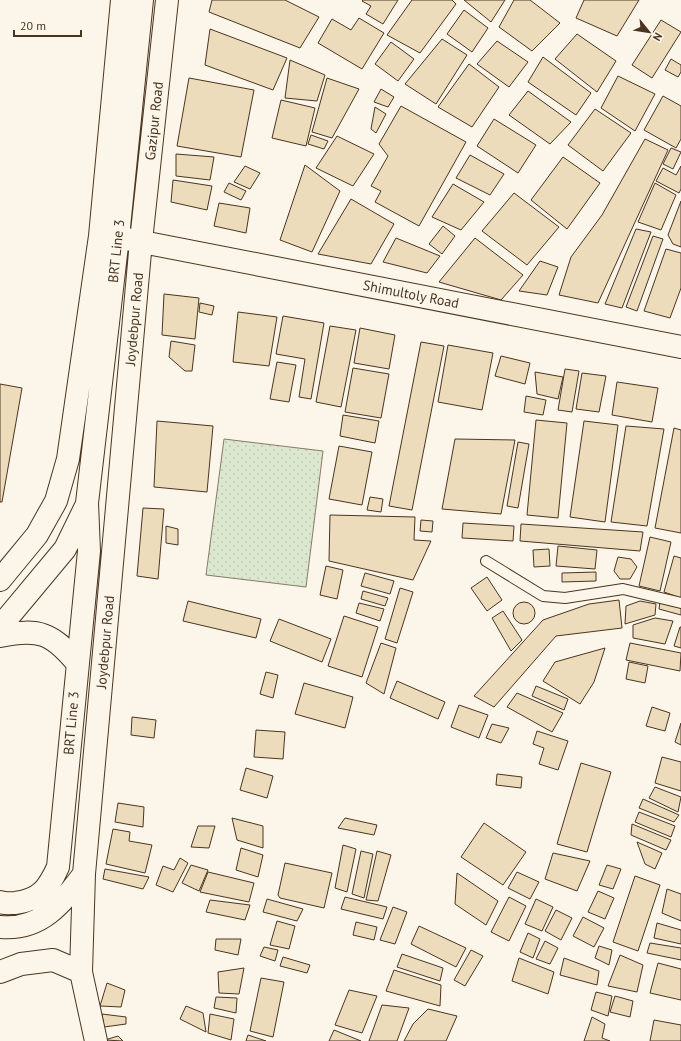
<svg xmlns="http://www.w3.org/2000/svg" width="681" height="1041" viewBox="0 0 681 1041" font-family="'PT Sans',sans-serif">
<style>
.park{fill:url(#park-dots);stroke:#887966}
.building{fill:#ecdcbc;stroke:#4a3520}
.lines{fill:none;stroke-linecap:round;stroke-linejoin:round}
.lane-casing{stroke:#4a3520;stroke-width:12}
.primary-casing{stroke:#4a3520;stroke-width:24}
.lane{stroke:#fbf6e9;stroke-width:10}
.primary{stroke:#fbf6e9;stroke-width:22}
.labels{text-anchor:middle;stroke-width:3;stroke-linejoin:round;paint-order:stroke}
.street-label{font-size:14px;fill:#4a3520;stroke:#fbf6e9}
</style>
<defs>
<pattern id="park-dots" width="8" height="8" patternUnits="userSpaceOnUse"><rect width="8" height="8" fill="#dce7d0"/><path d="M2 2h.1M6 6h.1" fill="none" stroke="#bec7b2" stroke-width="1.8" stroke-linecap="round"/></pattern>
</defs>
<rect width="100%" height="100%" fill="#fbf6e9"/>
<!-- park -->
<path class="park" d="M224,439L323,451L306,587L206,575Z"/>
<!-- building -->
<path class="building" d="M212,0H285L319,17L300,48L209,12Z
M363,0H398L383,24L366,14L371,6L362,1Z
M412,0H452L456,4L420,53L387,35Z
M464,0H505L491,22Z
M514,0H530L560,23L532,51L499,27Z
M584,0H639L617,36L576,18Z
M464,10L488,28L472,52L447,34Z
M359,18L384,33L362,69L318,43L332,19L351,30Z
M661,20L681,32L652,78L632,65Z
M210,29L287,58L273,90L205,65Z
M577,34L616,61L597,92L555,59Z
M442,39L467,55L436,104L405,84Z
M497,41L528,62L509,87L477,64Z
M391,42L414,59L398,81L375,64Z
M543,57L591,93L576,115L528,82Z
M671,59L681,65V72L678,77L665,70Z
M290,60L325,75L317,101L285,98Z
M469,64L499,87L472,127L438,107Z
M618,76L655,94L635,131L601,108Z
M189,78L254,90L241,157L177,146Z
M327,78L359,89L332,138L312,132Z
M381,89L394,97L388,107L374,102Z
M528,91L571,122L550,144L509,115Z
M663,96L681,106V139L676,148L644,130Z
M281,100L315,108L306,146L272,138Z
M401,106L466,142L419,226L375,202L381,191L371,186L388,156L379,144Z
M375,107L386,114L376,133L371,129Z
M595,109L631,133L603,171L568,145Z
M494,119L536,145L518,173L477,146Z
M311,135L328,141L324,149L308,144Z
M337,136L374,154L353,186L316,168Z
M645,139L668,150L598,303L559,295L571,257L602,215Z
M671,148L681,152L673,169L663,164Z
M176,154L214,157L210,180L176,176Z
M470,155L504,174L490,195L456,178Z
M563,157L600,183L567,229L531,200Z
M305,165L340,191L312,252L280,240Z
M245,166L260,173L250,189L234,182Z
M681,166V189L679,193L656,181L663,168L676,175Z
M173,180L212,186L207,210L171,202Z
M229,183L246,191L241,200L224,192Z
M655,183L676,195L661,230L638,222Z
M453,184L484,202L461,230L432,217Z
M514,193L559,227L527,265L482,231Z
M351,199L394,224L371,264L318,254Z
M681,201V247L673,244L668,235Z
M219,203L250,208L246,233L214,226Z
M443,226L455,236L442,254L429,244Z
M636,229L651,232L622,308L605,304Z
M653,236L663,239L637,311L626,307Z
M396,238L440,256L427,273L383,262Z
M475,238L523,275L501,300L439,282Z
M666,249L681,253V288L670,318L644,311Z
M540,261L558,267L547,295L519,291Z
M164,294L199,298L195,339L162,335Z
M200,303L214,306L212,315L199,312Z
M238,312L277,317L269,366L233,362Z
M283,316L324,323L311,399L299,397L305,359L276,354Z
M330,326L356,330L341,407L316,402Z
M360,328L395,335L389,369L354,363Z
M171,341L195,345L192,371H185L169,357Z
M421,342L444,346L412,510L389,506Z
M448,345L493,353L482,410L438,402Z
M501,356L530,363L525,384L495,376Z
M277,362L296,365L289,402L270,399Z
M353,368L389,374L381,418L345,412Z
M565,369L579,371L572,412L558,410Z
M535,372L563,377L558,399L537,394Z
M582,373L606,376L599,412L576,409Z
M617,382L658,388L652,422L612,415Z
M0,384L22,388L2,502H0Z
M526,396L546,400L543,415L524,412Z
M343,415L379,421L375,443L340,436Z
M536,420L567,423L558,518L527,515Z
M157,421L213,426L207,492L154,487Z
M584,421L618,425L605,522L570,517Z
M626,426L664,429L647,526L611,522Z
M674,428L681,430V533L655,528Z
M455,439L515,440L501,514L442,509Z
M518,442L529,444L518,508L507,506Z
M339,446L372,452L362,505L329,499Z
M370,497L383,499L381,512L367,510Z
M143,508L164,509L158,579L137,576Z
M330,515L415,517L414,540L431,541L413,580L329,561Z
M421,520L433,521L432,532L420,531Z
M463,523L514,526L513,541L462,538Z
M521,524L643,532L640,551L520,541Z
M166,526L178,529V545L166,543Z
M650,537L671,542L660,591L639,586Z
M558,546L597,550L595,569L556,566Z
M549,549L550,566L534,567L533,550Z
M674,556L681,558V598L664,592Z
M618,557L631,559L637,567L630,579H620L614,571Z
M326,566L343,570L337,599L320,595Z
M596,572V581L562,582V573Z
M365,573L394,581L390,594L361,586Z
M487,577L502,600L487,611L471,588Z
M400,588L413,592L397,643L385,639Z
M363,591L388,598L385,606L361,599Z
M619,600L622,628L556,636L494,707L474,696L543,620L589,604Z
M188,601L261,619L256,638L183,621Z
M640,601L656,604L655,615L625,624L626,606Z
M660,602L681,608V615L659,609Z
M513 613a11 11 0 1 1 22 0a11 11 0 1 1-22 0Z
M359,603L384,609L380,621L356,613Z
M503,611L522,640L511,651L492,618Z
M344,616L378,627L362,677L328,666Z
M655,618L673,621L665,644L633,638V625Z
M279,619L331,639L322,662L270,641Z
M680,627H681V648L674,646Z
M381,643L396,648L384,694L366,683Z
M630,643L681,653L680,671L626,660Z
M605,648L594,682L580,704L543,681L555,662Z
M629,662L648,666L645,683L626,679Z
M266,672L278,675L273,698L260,694Z
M397,681L445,702L438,719L390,698Z
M304,683L353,697L345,728L295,714Z
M536,686L568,699L564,710L532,696Z
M517,693L563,713L552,732L507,707Z
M459,705L488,715L479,738L451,727Z
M652,707L670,713L665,731L646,726Z
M132,717L156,720L154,738L131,735Z
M681,723V745L675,742Z
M492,724L509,728L501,743L486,738Z
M256,730L285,732L283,759L254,757Z
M537,731L568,741L558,770L539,764L544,748L533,744Z
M662,757L681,762V791L655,783Z
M581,763L611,772L587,852L557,844Z
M246,768L273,776L267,798L240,790Z
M497,774L522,777L521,788L496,785Z
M655,787L681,797L678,812L649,798Z
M643,799L679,815L674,822L639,808Z
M118,803L144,807L143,827L115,822Z
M639,812L675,826L671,837L635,822Z
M232,818L263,826V848L237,840Z
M345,818L377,825L374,835L338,828Z
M484,823L526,852L503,885L461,857Z
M632,824L671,840L666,850L631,835Z
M198,826H215L209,848L191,847Z
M113,829L130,832L129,841L152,845L145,873L106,864Z
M637,842L662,853L655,869L645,864Z
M343,845L356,849L347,892L335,888Z
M241,848L263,855L258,877L236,870Z
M361,851L373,854L364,898L352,894Z
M377,851L391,855L378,901L366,900Z
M553,853L590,861L577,891L545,879Z
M180,858L188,863L173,892L156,885L163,866L174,870Z
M285,863L332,873L324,908L280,898L278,895Z
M191,865L208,870L199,891L182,883Z
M607,865L621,869L613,889L599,885Z
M105,869L149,877L143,889L103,879Z
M208,872L254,883L249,902L200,892Z
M517,872L539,882L530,899L508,888Z
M457,873L498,901L486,925L455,904Z
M635,876L660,885L638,951L613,942Z
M667,889L681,894V921L662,913Z
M598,891L614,898L605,919L588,912Z
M345,897L387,907L383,919L341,909Z
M509,897L526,906L509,941L491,932Z
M267,899L303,909L297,921L263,912Z
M536,899L553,907L542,931L525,924Z
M210,900L250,905L245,920L206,912Z
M393,907L407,912L395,944L380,940Z
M556,910L572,918L561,940L545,931Z
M583,917L604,928L594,947L573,936Z
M277,921L295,926L289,949L270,945Z
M356,922L377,927L374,940L353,935Z
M657,923L681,930V944L654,938Z
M419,926L466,948L456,967L411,944Z
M528,933L540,939L533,958L520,952Z
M216,939H241L238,955L215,950Z
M545,941L558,948L550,964L536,959Z
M650,943L681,948V960L647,953Z
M599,946L612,950L609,965L595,958Z
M264,947L278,950L275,961L260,956Z
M471,950L483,956L465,986L454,980Z
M402,954L443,968L440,981L397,967Z
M620,955L643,965L637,992L608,986Z
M283,957L310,965L307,973L280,966Z
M519,958L554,972L548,994L512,981Z
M564,958L599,971L597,985L560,975Z
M658,963L681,969V1000L650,993Z
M244,968L239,994L219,993L218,972Z
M394,970L441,985L440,1006L386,991Z
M261,978L284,982L273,1037L250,1031Z
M107,983L125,990L121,1007L100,1006Z
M349,990L377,996L362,1033L335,1025Z
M596,992L612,996L608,1016L591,1010Z
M615,996L633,1001L630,1017L610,1012Z
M216,997L237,998L236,1013L214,1008Z
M382,1005L409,1008L397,1041H369Z
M186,1006L203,1013L206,1032L180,1019Z
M428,1009L457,1016L446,1041H404L413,1024Z
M102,1014L126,1017V1024L104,1027Z
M210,1014L234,1019L231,1040L208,1033Z
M592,1017L605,1024L602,1038L610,1041H584Z
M654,1020L681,1025V1041H650Z
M334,1030L361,1041H329Z
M248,1035L266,1041H246Z
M118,1036L123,1041L105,1040Z"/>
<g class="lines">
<defs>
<path id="lane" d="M486,561L543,596L565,598L623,589L681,603"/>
<path id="primary" d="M127,239L681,347
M0,580L37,535L56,501L68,459L100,236L122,0
M0,627L65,549L86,506
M0,636C39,628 52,633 77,663
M0,902C5,904 10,903 15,903C40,900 48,889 58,867L89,551L87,503L118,237L142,0
M0,927C41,931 62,903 84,874
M0,972L21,964L53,960L81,972
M96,1041L81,972L84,874L141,241L167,0"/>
</defs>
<!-- lane casing -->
<use href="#lane" class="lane-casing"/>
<!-- primary casing -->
<use href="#primary" class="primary-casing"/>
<!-- lane -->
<use href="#lane" class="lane"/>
<!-- primary -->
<use href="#primary" class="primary"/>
</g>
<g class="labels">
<!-- street labels -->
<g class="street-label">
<text transform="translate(154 121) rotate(-84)" y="5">Gazipur Road</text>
<text transform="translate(116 251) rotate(-84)" y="5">BRT Line 3</text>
<text transform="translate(411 294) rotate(11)" y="5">Shimultoly Road</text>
<text transform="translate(134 319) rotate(-85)" y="5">Joydebpur Road</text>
<text transform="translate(105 642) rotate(-85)" y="5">Joydebpur Road</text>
<text transform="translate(71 723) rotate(-85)" y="5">BRT Line 3</text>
</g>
</g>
<!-- north arrow -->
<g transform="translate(649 32) rotate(120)" stroke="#fbf6e9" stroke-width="3" paint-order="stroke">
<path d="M0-3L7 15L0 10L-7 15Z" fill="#4a3520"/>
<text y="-6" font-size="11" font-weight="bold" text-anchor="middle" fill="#4a3520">N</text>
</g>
<!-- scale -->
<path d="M14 30v6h67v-6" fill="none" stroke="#4a3520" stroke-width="2"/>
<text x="20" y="30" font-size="12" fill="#4a3520" stroke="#fbf6e9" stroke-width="3" paint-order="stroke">20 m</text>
</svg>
